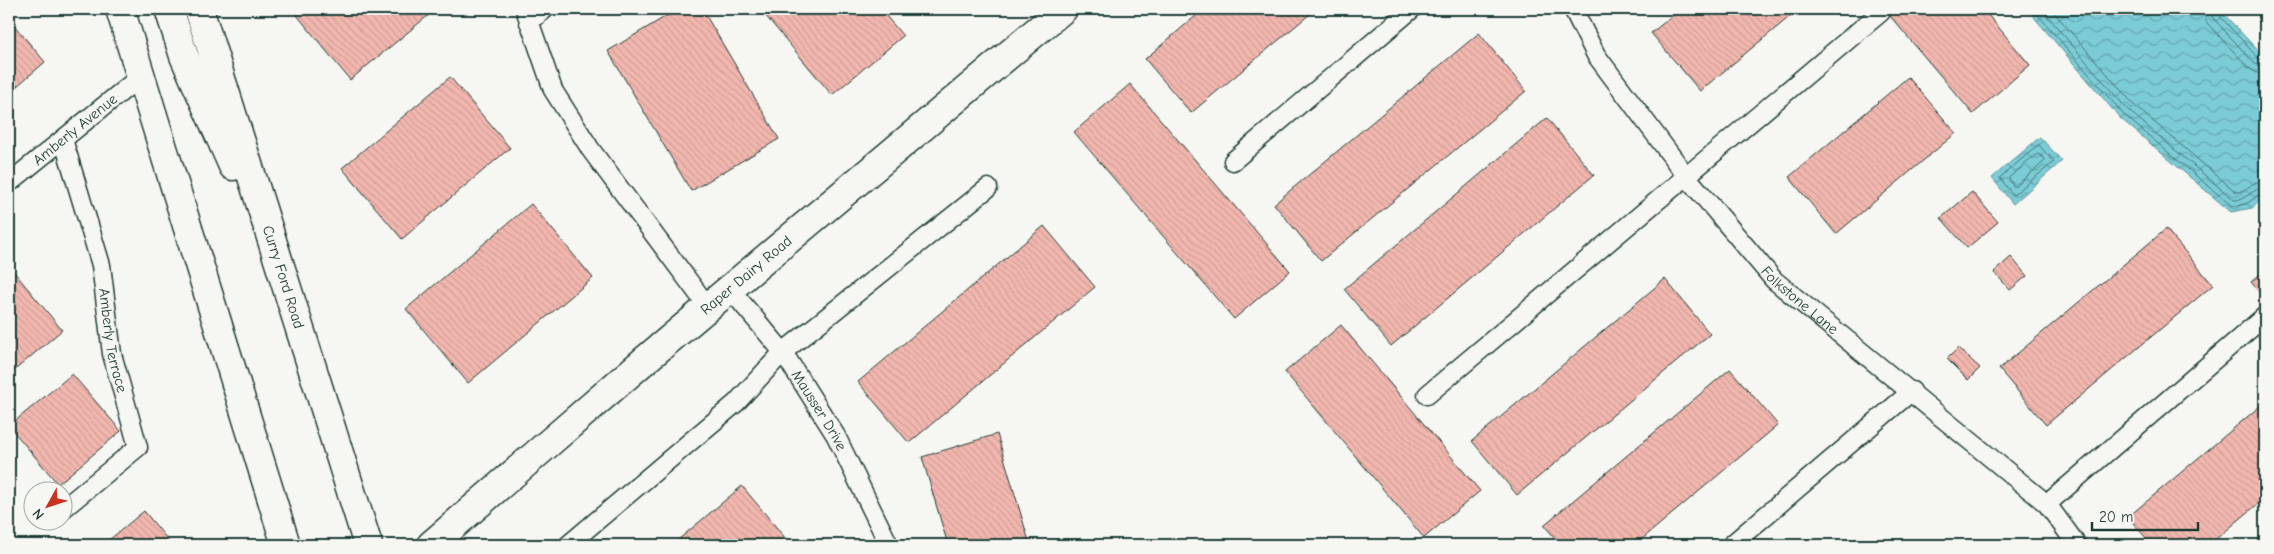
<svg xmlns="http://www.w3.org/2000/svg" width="2274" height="554" viewBox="0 0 2274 554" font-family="'Comic Neue',sans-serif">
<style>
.water{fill:url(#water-waves);stroke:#579396}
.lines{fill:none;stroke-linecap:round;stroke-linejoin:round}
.shore{stroke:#447675;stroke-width:1}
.building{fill:url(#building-back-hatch);stroke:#1f3d34}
.lane-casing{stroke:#1f3d34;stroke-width:21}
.secondary-casing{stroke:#1f3d34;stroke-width:31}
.lane{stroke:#f6f6f2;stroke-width:18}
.secondary{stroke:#f6f6f2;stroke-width:28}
.labels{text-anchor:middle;stroke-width:5;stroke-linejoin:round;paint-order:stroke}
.street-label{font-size:15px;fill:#1f3d34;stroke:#f6f6f2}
</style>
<defs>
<pattern id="water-waves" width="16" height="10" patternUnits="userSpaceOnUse" patternTransform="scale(1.25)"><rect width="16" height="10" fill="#7cccd7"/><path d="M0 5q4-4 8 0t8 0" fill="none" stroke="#65a7af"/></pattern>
<pattern id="building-back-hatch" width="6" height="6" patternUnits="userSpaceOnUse" patternTransform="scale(1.25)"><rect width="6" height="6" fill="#f2b7af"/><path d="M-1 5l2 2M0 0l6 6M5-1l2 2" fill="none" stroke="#cf9e97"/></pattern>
</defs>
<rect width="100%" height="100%" fill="#f6f6f2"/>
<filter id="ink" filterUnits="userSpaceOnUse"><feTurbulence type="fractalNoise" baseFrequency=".02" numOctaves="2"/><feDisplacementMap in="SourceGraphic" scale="10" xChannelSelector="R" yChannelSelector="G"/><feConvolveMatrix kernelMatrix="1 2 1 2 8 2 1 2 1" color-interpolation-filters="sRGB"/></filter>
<g filter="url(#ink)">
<!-- water -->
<path class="water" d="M2027,9H2219L2265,58V197L2252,208L2231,212L2120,118Z
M2040,137L2062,161L2013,204L1992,178Z"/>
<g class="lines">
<!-- shore -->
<path class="shore" d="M2033,9L2124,115L2232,206C2250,207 2252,196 2265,193
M2041,9L2128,110L2234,200C2247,200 2253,188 2265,187
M2051,9L2134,105L2236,192C2247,192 2253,180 2265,179
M2202,9L2207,23L2249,68L2257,73L2265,75
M2210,9L2213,18L2255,64L2265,67
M2216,9L2218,14L2259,59L2265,61
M2039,145L2054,162L2013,195L2000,178Z
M2038,154L2044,158L2045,161L2016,186H2013L2009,178Z"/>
</g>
<!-- building -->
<path class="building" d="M292,9H436L350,80Z
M678,9H702L779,139L691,191L608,51Z
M760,9H880L903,36L832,95Z
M1204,9H1316L1191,113L1145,59Z
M1681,9H1799L1700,91L1651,33Z
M1884,9H1983L2030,65L1973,114Z
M9,19L45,62L9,93Z
M1479,33L1526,91L1321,261L1274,204Z
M450,77L510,148L402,239L342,168Z
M1908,77L1956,133L1836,234L1789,177Z
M1130,84L1290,271L1234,319L1074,132Z
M1547,118L1594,175L1391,346L1344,289Z
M1972,192L1998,222L1967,248L1941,218Z
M531,204L593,278L468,383L406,309Z
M1044,226L1095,287L909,443L858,382Z
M2166,229L2213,285L2046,425L1999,369Z
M2011,257L2027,276L2010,290L1994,272Z
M9,266L62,330L9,375Z
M2265,270V299L2251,282Z
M1665,279L1710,334L1517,495L1472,441Z
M1341,325L1480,491L1424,538L1285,372Z
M1958,348L1980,368L1968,380L1947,359Z
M1730,369L1778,425L1635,545H1561L1544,525Z
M72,374L121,431L58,484L9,426Z
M2265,402V498L2209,545H2152L2128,517Z
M997,434L1030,545H948L922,457Z
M742,486L791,545H672Z
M144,511L172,545H103Z"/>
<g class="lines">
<defs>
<g id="lane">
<path d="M525,9L553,90L591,150L708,307"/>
<path id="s1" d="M1573,9L1596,55L1687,177L1774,280L2047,504L2077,545"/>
<path d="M529,22L545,9"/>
<path id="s2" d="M63,139L101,265L112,354L138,447L63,509"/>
<path d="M1233,161L1412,9"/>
<path id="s3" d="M9,183L141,76"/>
<path id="s4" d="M730,289L783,352L836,436L889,545"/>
<path d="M1427,395L1881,12"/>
<path d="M2047,504L2265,316"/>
<path d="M568,545L736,403L783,352L988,188"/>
<path d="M1731,545L1912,391"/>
</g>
<g id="secondary">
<path d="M120,9L286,545"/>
<path d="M169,9L184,56L233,166"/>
<path id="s5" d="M199,9L368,545"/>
<path id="s6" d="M431,545L645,360L1063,9"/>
</g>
</defs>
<!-- lane casing -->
<use href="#lane" class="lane-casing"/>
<!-- secondary casing -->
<use href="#secondary" class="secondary-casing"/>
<!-- lane -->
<use href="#lane" class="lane"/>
<!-- secondary -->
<use href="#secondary" class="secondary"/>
</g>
</g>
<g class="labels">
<!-- street labels -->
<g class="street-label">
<text dy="5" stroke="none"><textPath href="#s3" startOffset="85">Amberly Avenue</textPath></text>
<text dy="5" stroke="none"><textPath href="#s6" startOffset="415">Raper Dairy Road</textPath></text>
<text dy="5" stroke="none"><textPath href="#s5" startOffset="281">Curry Ford Road</textPath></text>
<text dy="5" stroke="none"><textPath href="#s1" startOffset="371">Folkstone Lane</textPath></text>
<text dy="5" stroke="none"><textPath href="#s2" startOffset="208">Amberly Terrace</textPath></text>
<text dy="5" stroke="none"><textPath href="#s4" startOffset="151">Mausser Drive</textPath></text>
</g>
</g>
<!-- margin -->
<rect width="2274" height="554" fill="none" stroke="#f6f6f2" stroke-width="30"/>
<rect x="15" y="15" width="2244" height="524" fill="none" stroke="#1f3d34" stroke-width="2" filter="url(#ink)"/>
<!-- north arrow -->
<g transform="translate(48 506) rotate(230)"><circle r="24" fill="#f6f6f2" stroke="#a0aca6"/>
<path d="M0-4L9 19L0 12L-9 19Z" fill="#c8321e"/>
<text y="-8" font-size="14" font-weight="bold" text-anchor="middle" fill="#1f3d34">N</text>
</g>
<!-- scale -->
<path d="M2092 522v8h106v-8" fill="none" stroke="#1f3d34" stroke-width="2.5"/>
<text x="2099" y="522" font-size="15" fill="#1f3d34" stroke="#f6f6f2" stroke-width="4" paint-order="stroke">20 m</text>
</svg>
